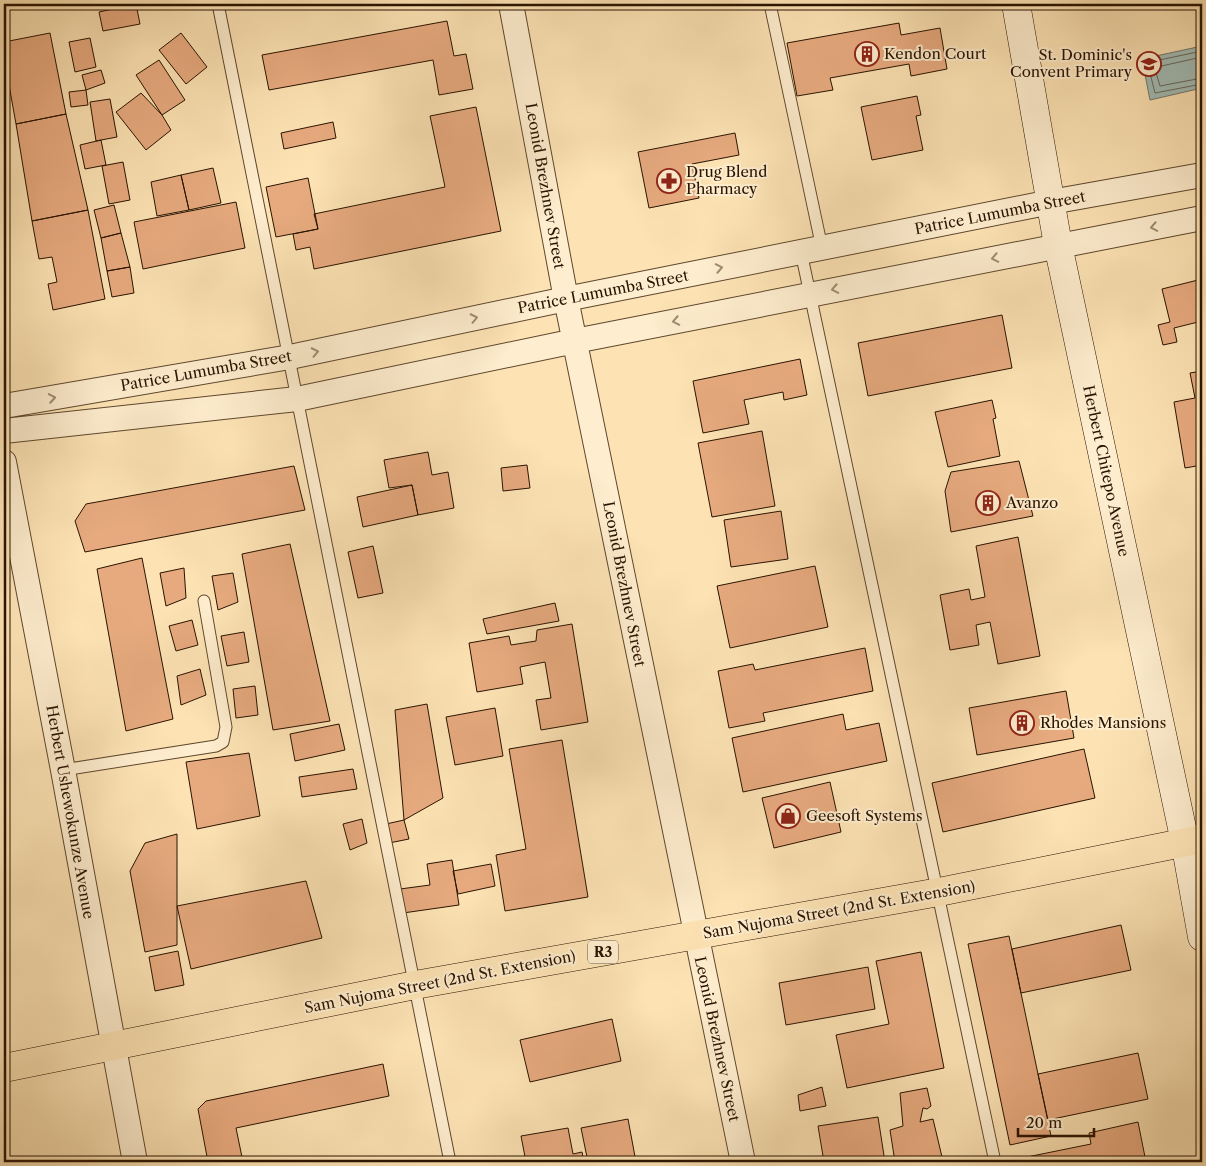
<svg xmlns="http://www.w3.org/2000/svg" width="1206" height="1166" viewBox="0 0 1206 1166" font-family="'Libre Caslon Text',serif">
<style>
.water{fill:#a2bcb6;stroke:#72786d}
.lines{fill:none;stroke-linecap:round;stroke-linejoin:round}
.shore{stroke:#66685b;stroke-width:1}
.building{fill:#e7aa7f;stroke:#291300}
.lane-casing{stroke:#5e472d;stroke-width:13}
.street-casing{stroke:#5e472d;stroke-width:26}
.secondary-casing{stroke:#291300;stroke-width:29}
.highway-casing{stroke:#291300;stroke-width:29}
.lane{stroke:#feedce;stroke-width:11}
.street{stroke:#feedce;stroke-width:24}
.secondary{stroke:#feedce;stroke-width:28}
.highway{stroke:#fde3b4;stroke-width:28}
.oneway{stroke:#9e8b71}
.labels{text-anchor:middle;stroke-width:4;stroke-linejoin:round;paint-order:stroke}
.shield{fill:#feedce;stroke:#69543e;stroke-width:1}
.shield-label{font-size:14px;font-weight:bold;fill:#291300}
.poi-label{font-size:15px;fill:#291300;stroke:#feedce;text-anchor:start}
.street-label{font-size:15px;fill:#291300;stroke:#feedce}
</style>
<rect width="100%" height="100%" fill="#fde3b4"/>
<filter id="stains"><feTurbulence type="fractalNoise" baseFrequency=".004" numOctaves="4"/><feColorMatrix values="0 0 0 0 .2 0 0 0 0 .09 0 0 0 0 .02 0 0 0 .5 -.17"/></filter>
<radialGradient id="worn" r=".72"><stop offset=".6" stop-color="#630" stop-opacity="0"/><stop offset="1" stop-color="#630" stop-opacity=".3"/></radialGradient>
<!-- water -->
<path class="water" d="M1202,46V88L1150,100L1142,59Z"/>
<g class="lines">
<!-- shore -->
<path class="shore" d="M1202,51L1150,62L1148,65L1155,93L1202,84
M1202,57L1157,67L1155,69L1160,86L1202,78"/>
</g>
<!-- building -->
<path class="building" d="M136,4L140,24L103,31L99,12Z
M447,21L454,56L466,54L473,89L439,95L433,60L269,90L262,55Z
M899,23L901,35L940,28L947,69L911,76L909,64L830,78L833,90L797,96L787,43Z
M50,33L66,114L16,124L4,57V42Z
M181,33L207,67L186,84L159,50Z
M90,38L96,67L75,72L69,42Z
M159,60L185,100L162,115L136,75Z
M101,70L105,83L86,90L82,75Z
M86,90L88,105L71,107L69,92Z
M141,93L162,115L171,130L146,150L116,112Z
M917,96L921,115L916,116L923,150L872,160L861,107Z
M110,99L117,137L96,141L90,102Z
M476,107L501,231L314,269L310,247L296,250L293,234L318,229L314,214L445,187L430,116Z
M66,114L88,210L32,221L16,124Z
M333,122L336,138L284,149L281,133Z
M735,133L739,155L692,164L699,198L649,208L638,152Z
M101,140L106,165L85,169L80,145Z
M123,162L130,200L109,204L102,166Z
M213,168L221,203L189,210L181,175Z
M181,175L189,210L157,216L151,182Z
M308,178L318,229L276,237L266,187Z
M236,202L245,248L143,269L134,222Z
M114,205L121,233L101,238L94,210Z
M88,210L105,299L53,310L48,284L57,282L52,257L39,259L32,221Z
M121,233L130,267L107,271L101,238Z
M130,267L134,293L112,297L107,271Z
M1202,279V321L1174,328L1177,342L1163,345L1158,325L1170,322L1162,289Z
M1002,315L1012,368L868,396L858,343Z
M800,359L807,395L784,400L783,392L744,400L749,424L703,433L693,381Z
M1202,371V465L1185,468L1174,402L1195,398L1190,373Z
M992,400L996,418L993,419L1000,456L948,467L935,412Z
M762,431L775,506L712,517L698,443Z
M428,452L432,475L448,472L454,508L418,515L412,485L389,488L384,460Z
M1019,461L1033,516L951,532L945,491L951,472Z
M527,465L530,488L503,491L501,468Z
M294,466L305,510L85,552L75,521L86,504Z
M412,485L418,515L363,527L357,497Z
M781,511L788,559L731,567L724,520Z
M1018,537L1040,656L998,664L990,622L976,625L979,645L950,650L940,595L969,589L971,600L985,597L976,546Z
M290,544L330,721L273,730L242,554Z
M373,546L383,593L358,598L348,552Z
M142,558L173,719L126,731L97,569Z
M815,566L828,627L730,648L717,586Z
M184,568L186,598L166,606L160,573Z
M233,573L238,602L218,610L212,576Z
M555,603L559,621L487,634L483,619Z
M192,620L198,645L176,651L169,626Z
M572,624L588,722L541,730L536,700L551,698L545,662L520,667L523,684L477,692L469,643L509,636L511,645L536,641L537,630Z
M244,632L249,662L227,666L221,636Z
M865,648L873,691L763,713L765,721L729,728L718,671L753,664L755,670Z
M200,669L206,695L181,705L177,676Z
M255,686L258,715L236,718L233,689Z
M1066,691L1074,738L977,755L969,708Z
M427,704L443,798L404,820L395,710Z
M495,708L503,756L455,765L446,717Z
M843,714L846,730L879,723L887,761L743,792L732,738Z
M339,724L345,750L295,761L290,734Z
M562,740L588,897L505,911L496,855L526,849L509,749Z
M1084,749L1095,798L943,832L932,783Z
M249,753L260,816L197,829L186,762Z
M353,769L357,789L302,797L299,777Z
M830,782L841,832L774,848L762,798Z
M362,819L367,843L350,850L343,824Z
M404,820L409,839L389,843L386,824Z
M177,834V945L145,952L130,871L145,843Z
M452,860L459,905L403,913L400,889L430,885L427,864Z
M491,864L495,886L458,894L453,871Z
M306,881L322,938L191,969L177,906Z
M1121,925L1131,970L1021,993L1012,949Z
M1009,936L1051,1136L1010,1145L968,944Z
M178,951L184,985L155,991L149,957Z
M921,952L944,1068L847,1088L836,1035L889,1024L876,961Z
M868,967L875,1009L786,1025L779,983Z
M4,992L7,1007H4Z
M612,1019L621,1061L530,1082L520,1040Z
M1138,1053L1148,1099L1048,1120L1038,1074Z
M383,1064L389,1096L236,1128L243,1162H208L198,1109L206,1101Z
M822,1087L826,1106L800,1111L798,1095Z
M927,1088L931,1106L927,1109L923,1108L920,1122L933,1119L942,1157L913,1162H895L890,1130L903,1126L900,1093Z
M878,1117L885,1162H824L818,1126Z
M628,1119L636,1162H588L581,1128Z
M1138,1122L1146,1162H1028L1027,1157L1091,1144L1089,1133Z
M568,1128L573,1154L582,1152L584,1162H526L521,1136Z
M4,1148L7,1162H4Z"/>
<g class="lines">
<defs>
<path id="lane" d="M218,4L450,1162
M770,4L822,248
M801,252L995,1162
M63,770L216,746L223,742L226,727L204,601"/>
<path id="street" d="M511,4L566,299L743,1162
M4,406L290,357L566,299L1051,202L1202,175
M4,431L297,399L575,341L1202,218
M4,462L63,770L135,1162"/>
<path id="secondary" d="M1016,4L1058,245L1185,842L1202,937"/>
<path id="highway" d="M4,1068L415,985L939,892L1202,839"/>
</defs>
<!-- lane casing -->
<use href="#lane" class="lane-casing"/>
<!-- street casing -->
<use href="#street" class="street-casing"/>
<!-- secondary casing -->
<use href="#secondary" class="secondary-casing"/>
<!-- highway casing -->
<use href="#highway" class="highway-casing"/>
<!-- lane -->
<use href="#lane" class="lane"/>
<!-- street -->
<use href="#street" class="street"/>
<!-- secondary -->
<use href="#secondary" class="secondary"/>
<!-- highway -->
<use href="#highway" class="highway"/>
</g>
<!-- one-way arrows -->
<defs><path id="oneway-chevron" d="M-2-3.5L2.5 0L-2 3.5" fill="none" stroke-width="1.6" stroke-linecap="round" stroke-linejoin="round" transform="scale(1.25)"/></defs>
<g class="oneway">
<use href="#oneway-chevron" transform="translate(1154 227) rotate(169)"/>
<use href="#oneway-chevron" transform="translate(995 258) rotate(169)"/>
<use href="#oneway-chevron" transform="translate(719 268) rotate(-11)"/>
<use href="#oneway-chevron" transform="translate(835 289) rotate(169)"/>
<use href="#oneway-chevron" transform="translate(474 318) rotate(-12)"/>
<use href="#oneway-chevron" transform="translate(676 321) rotate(169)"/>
<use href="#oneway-chevron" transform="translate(315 352) rotate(-12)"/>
<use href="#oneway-chevron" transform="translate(52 398) rotate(-10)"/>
</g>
<!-- icons -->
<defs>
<symbol id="building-ring" viewBox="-11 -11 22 22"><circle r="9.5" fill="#feedce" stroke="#8f2418" stroke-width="1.5"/><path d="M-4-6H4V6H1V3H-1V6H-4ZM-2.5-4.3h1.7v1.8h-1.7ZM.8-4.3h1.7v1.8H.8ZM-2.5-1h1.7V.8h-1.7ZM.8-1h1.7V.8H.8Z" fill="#8f2418"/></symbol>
<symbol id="school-ring" viewBox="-11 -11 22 22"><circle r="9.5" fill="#feedce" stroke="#8f2418" stroke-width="1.5"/><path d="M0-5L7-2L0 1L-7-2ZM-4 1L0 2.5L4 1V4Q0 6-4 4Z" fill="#8f2418"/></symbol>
<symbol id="pharmacy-ring" viewBox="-11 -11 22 22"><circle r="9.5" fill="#feedce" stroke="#8f2418" stroke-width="1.5"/><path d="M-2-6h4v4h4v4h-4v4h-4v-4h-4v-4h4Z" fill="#8f2418"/></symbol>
<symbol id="shop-ring" viewBox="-11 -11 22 22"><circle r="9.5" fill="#feedce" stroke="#8f2418" stroke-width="1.5"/><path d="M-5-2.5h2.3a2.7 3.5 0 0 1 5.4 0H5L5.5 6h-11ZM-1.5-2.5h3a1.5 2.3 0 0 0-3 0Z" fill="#8f2418"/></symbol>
</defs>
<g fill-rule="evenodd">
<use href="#building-ring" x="853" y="40" width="28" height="28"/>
<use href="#school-ring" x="1135" y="50" width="28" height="28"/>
<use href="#pharmacy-ring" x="655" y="167" width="28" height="28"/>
<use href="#building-ring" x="974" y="489" width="28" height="28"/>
<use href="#building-ring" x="1008" y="709" width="28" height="28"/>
<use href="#shop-ring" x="774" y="802" width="28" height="28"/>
</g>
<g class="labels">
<!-- shield labels -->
<rect class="shield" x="588" y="940.5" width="30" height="23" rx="4"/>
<g class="shield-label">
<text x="603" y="957">R3</text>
</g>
<!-- poi labels -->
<g class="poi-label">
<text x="884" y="59">Kendon Court</text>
<text x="1132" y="60" text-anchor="end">St. Dominic's<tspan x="1132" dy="17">Convent Primary</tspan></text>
<text x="686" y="177">Drug Blend<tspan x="686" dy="17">Pharmacy</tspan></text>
<text x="1006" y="508">Avanzo</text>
<text x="1040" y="728">Rhodes Mansions</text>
<text x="806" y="821">Geesoft Systems</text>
</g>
<!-- street labels -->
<g class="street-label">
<text transform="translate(545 186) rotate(80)" y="5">Leonid Brezhnev Street</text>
<text transform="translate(1000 213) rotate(-11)" y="5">Patrice Lumumba Street</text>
<text transform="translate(603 292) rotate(-11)" y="5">Patrice Lumumba Street</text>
<text transform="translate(206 371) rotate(-10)" y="5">Patrice Lumumba Street</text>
<text transform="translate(1106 471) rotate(78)" y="5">Herbert Chitepo Avenue</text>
<text transform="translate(624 584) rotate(79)" y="5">Leonid Brezhnev Street</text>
<text transform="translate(70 812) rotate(80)" y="5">Herbert Ushewokunze Avenue</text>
<text transform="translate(839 910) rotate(-10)" y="5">Sam Nujoma Street (2nd St. Extension)</text>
<text transform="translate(440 982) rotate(-11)" y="5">Sam Nujoma Street (2nd St. Extension)</text>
<text transform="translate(717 1039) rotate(78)" y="5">Leonid Brezhnev Street</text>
</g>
</g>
<!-- margin -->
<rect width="1206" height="1166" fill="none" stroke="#fde3b4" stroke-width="20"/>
<rect x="5" y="5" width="1196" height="1156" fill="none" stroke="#291300" stroke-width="2.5"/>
<rect x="10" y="10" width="1186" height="1146" fill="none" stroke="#291300"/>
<!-- scale -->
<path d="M1018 1128v8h76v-8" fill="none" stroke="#291300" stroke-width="2.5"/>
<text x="1026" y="1128" font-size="15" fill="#291300" stroke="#feedce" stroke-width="4" paint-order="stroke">20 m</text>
<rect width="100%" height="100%" filter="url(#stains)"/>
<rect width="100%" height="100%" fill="url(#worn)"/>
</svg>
